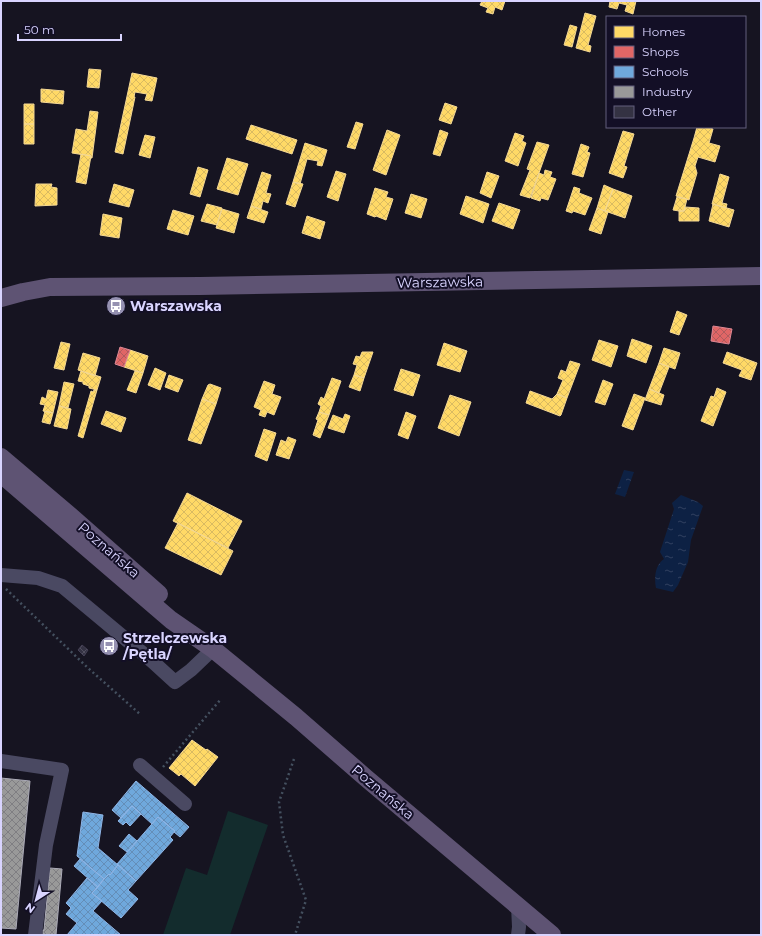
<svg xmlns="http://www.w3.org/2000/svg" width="762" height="936" viewBox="0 0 762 936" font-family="Montserrat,sans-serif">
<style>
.garden{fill:#132c2d}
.water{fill:url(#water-ripples)}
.homes{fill:url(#homes-cross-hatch);stroke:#f4d894}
.shops{fill:url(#shops-cross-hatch);stroke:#de8794}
.schools{fill:url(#schools-cross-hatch);stroke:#8fb5e6}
.industry{fill:url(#industry-cross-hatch);stroke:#acabb8}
.building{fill:url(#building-cross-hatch);stroke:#433f54}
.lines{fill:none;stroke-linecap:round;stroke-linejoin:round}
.path{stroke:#44505f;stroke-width:2.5;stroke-dasharray:2 3;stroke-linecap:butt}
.minor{stroke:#4a4962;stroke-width:14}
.major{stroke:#5e5373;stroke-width:18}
.labels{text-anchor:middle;stroke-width:4;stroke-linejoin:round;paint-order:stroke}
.street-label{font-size:14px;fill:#d9d4ff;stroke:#130f26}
.poi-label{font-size:14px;font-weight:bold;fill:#d9d4ff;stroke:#130f26;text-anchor:start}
</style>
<defs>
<pattern id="water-ripples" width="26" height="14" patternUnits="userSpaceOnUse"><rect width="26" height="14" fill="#0d2144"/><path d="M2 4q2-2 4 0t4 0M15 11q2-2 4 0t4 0" fill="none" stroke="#304060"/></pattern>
<pattern id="homes-cross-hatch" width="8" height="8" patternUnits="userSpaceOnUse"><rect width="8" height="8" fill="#ffd966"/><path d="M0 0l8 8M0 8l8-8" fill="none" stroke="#d9ba61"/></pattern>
<pattern id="shops-cross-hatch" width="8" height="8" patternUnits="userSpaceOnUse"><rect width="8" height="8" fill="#e06666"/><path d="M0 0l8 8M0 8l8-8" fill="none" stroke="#b05b5e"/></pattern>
<pattern id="schools-cross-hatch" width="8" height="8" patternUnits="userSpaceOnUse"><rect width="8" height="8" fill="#6fa8dc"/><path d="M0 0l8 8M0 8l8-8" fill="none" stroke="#648eb8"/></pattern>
<pattern id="industry-cross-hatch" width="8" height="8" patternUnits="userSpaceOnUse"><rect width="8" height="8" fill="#999"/><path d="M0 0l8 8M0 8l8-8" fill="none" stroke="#7f7e82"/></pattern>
<pattern id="building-cross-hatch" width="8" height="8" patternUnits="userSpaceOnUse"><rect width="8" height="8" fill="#343243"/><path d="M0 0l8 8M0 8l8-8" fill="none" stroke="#514f5f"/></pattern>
</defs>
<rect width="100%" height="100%" fill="#161421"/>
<!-- garden -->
<path class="garden" d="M228,811L268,825L230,935H163L186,868L207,875Z"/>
<!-- water -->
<path class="water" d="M624,470L634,472L625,497L615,494Z
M681,495L698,502L703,506L691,540L688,562L678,585L673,592L656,588C654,578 655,565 664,559L660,552L674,509L672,503Z"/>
<!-- homes -->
<path class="homes" d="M482,1H505L502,10L495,7L493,14L486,12L488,8L480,5Z
M610,1H636L633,14L625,11L627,5L619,3L617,9L609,7Z
M585,13L596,16L588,45L591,46L590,52L576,48Z
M570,25L577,27L572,47L564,45Z
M89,69L101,70L99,88L87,87Z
M132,73L157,78L152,101L145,100L147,94L135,92L134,97H135L123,154L115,152Z
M41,89L64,91L63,104L41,102Z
M445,103L457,107L451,124L439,120Z
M24,104H34V124H24Z
M90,111L98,112L92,158H90L91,156L72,153L76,129L87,131Z
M356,122L363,124L355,149L347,147Z
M24,124H34V144H24Z
M251,125L297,140L292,154L246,139Z
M697,127H706L713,129L709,143L720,146L715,162L698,157L695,166L697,173L689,200L676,196L694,138Z
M387,130L400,135L386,175L373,170Z
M440,130L448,133L440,156L433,154Z
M623,131L634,134L624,166L627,167L623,178L609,173Z
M515,133L524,136L522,141L526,143L518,166L505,161Z
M145,135L155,137L150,158L139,155Z
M537,142L549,145L530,198L520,195L530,170L527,169Z
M305,143L327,150L322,166L317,165L318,161L307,159L300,184L293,182Z
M581,144L589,147L587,152L590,153L583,177L572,174Z
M81,154L91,156L86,184L76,182Z
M227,158L248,164L238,195L217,189Z
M198,167L208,170L200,197L190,194Z
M545,170L552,172L550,177L556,179L548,200L541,198L540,201L531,198L539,173L544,175Z
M336,171L346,174L338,201L327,197Z
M262,172L271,175L266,193L271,194L268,203L263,201L261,209L251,206Z
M487,172L499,176L491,198L480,193Z
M720,174L729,177L722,203L727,204L726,208L712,204Z
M293,182L303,184L295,207L286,204Z
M36,184H52L51,187L57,188V205L35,206Z
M114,184L134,190L129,207L109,202Z
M604,185L613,189L605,211L597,208Z
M574,187L580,189L579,193L592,198L585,215L573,211L572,213L566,211Z
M375,188L388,192L386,197L393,199L386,220L376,216L375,217L367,214Z
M613,189L632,196L625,218L605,211Z
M411,194L427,199L421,218L405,213Z
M466,196L489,204L483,223L460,214Z
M677,197L687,199L684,211H679L673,210Z
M499,203L520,210L513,229L492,221Z
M207,204L222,208L217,225L201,221Z
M713,204L734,210L729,227L709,221Z
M251,206L268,212L264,223L247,218Z
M685,207L699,208V221H679V211H684Z
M597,208L608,212L601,234L589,230Z
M222,209L239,214L234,233L216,228Z
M173,210L194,216L188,235L167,229Z
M103,214L122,218L119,238L100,235Z
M307,216L325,222L320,239L302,233Z
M677,311L687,315L679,335L670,332Z
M632,339L652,346L646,363L627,356Z
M599,340L618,346L611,367L592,360Z
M61,342L70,344L64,370L54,368Z
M444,343L467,351L460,372L437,365Z
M664,348L680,353L675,369L659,363Z
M130,350L148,356L143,373L124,367Z
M362,352H373L364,378L354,375L357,365L353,364L356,356L360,357Z
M727,352L757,363L751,380L739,376L742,370L723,363Z
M83,353L100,358L95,376L78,370Z
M570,361L580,364L567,398L557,394L563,380L558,378L561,370L566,372Z
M659,363L669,367L659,393L649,389Z
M155,368L166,373L160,390L148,385Z
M401,369L420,375L413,396L394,390Z
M81,371L101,377L97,390L89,388V386L83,384V382L78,381Z
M135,371L143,373L136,393L127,390Z
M169,375L183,380L178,392L165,387Z
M354,375L364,378L360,391L349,387Z
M332,378L341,381L329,415L319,412L321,406L318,404L321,397L324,399Z
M603,380L613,384L605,405L595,402Z
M264,381L275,385L272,394L281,397L274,415L267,412L265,417L259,415L261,410L254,407Z
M64,382L74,384L68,408L59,406Z
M210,384L221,388L216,404L202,399L208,385Z
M717,388L726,392L713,426L701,421L711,396L714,397Z
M649,389L664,395L661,405L645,400Z
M48,390L58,392L53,413L43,411L45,405L40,404L42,397L46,399Z
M94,390H97L83,438L78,436L91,391L93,392Z
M530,391L552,399L557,394L567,398L561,415L560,416L526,403Z
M634,394L645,398L633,430L622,426Z
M450,395L471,402L459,436L438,428Z
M202,399L216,404L201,444L188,440Z
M59,406L71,409L67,429L54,426Z
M45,411L53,413L50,424L42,422Z
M106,411L126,418L121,432L101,424Z
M319,412L329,415L320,438L313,435L318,420L316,419Z
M406,412L416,416L408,439L398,435Z
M345,414L350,416L344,433L328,428L333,415L343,419Z
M264,429L276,433L267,461L255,456Z
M288,437L296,440L289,459L276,455L281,440L286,442Z
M187,493L242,521L228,548L173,521Z
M178,523L233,551L221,575L165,548Z
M192,740L206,750L207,749L218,757L195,786L181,774L179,776L169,768Z"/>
<!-- shops -->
<path class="shops" d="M713,326L732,329L729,344L711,341Z
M120,347L130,350L124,367L115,364Z"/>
<!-- schools -->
<path class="schools" d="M136,781L189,827L180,837L174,832L175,831L158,817L152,824L132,806L121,818L112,810Z
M132,806L141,814L130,826L126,822L123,825L118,821Z
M83,812L103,815L98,848L118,865L110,875L109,874L104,879L77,856Z
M158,817L175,831L170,837L173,840L136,881L117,864Z
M129,834L137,841L127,852L119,846Z
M80,859L104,879L98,887L74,866Z
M118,865L136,881L128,890L138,899L121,918L92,893L104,879L109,874L110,875Z
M87,878L98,887L92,893L102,901L93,911L121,935H67L77,923L66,914L71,908L66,903Z"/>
<!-- industry -->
<path class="industry" d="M1,778L30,781L16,929L1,928Z
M50,868L62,869L56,935H43V930H44Z"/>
<!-- building -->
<path class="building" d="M82,645L88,650L84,656L78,650Z"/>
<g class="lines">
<!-- path -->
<path class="path" d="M6,589L88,668L141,715
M294,759L279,802L283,835L306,900L295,935
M163,767L221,699"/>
<!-- minor -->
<path class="minor" d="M1,575L38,578L62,586L152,661L175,682L191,670L213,649
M1,761L62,770L46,845L35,935
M140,765L185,804
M518,906L519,927L518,935"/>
<!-- major -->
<path class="major" d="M1,298L23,292L50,287L200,286L761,276
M1,457L74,519L159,594
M1,474L171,620L213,649L296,717L366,778L552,935"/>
</g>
<!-- icons -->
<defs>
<symbol id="bus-disc" viewBox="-11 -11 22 22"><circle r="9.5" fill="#9591b1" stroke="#130f26"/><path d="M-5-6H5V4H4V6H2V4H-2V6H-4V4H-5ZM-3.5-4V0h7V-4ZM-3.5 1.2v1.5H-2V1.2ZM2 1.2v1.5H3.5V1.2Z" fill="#fff"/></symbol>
</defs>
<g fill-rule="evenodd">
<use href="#bus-disc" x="105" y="295" width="22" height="22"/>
<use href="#bus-disc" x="98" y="635" width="22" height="22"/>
</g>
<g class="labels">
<!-- street labels -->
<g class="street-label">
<text transform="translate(440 282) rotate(-1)" y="5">Warszawska</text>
<text transform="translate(109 550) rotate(41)" y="5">Poznańska</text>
<text transform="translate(383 792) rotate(40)" y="5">Poznańska</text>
</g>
<!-- poi labels -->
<g class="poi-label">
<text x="130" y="311">Warszawska</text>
<text x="123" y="643">Strzelczewska<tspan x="123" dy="16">/Pętla/</tspan></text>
</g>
</g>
<!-- border -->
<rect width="762" height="936" fill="none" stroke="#d9d4ff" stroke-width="4"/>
<!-- legend -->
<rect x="606" y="16" width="140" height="112" fill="#130f26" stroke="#625e7d"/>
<rect x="614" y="26" width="20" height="12" fill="#ffd966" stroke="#625e7d"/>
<text x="642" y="36" font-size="12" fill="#d9d4ff">Homes</text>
<rect x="614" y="46" width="20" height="12" fill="#e06666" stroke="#625e7d"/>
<text x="642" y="56" font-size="12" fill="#d9d4ff">Shops</text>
<rect x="614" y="66" width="20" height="12" fill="#6fa8dc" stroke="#625e7d"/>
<text x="642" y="76" font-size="12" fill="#d9d4ff">Schools</text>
<rect x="614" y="86" width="20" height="12" fill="#999999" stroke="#625e7d"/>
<text x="642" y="96" font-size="12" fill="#d9d4ff">Industry</text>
<rect x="614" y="106" width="20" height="12" fill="#343243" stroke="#625e7d"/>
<text x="642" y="116" font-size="12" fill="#d9d4ff">Other</text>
<!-- north arrow -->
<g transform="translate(36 900) rotate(216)" stroke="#130f26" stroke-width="3" paint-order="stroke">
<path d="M0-3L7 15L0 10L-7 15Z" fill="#d9d4ff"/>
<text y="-6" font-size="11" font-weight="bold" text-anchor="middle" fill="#d9d4ff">N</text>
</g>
<!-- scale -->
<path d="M18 34v6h103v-6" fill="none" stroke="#d9d4ff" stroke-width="2"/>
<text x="24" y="34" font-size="12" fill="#d9d4ff" stroke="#130f26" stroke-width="3" paint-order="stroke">50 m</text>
</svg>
